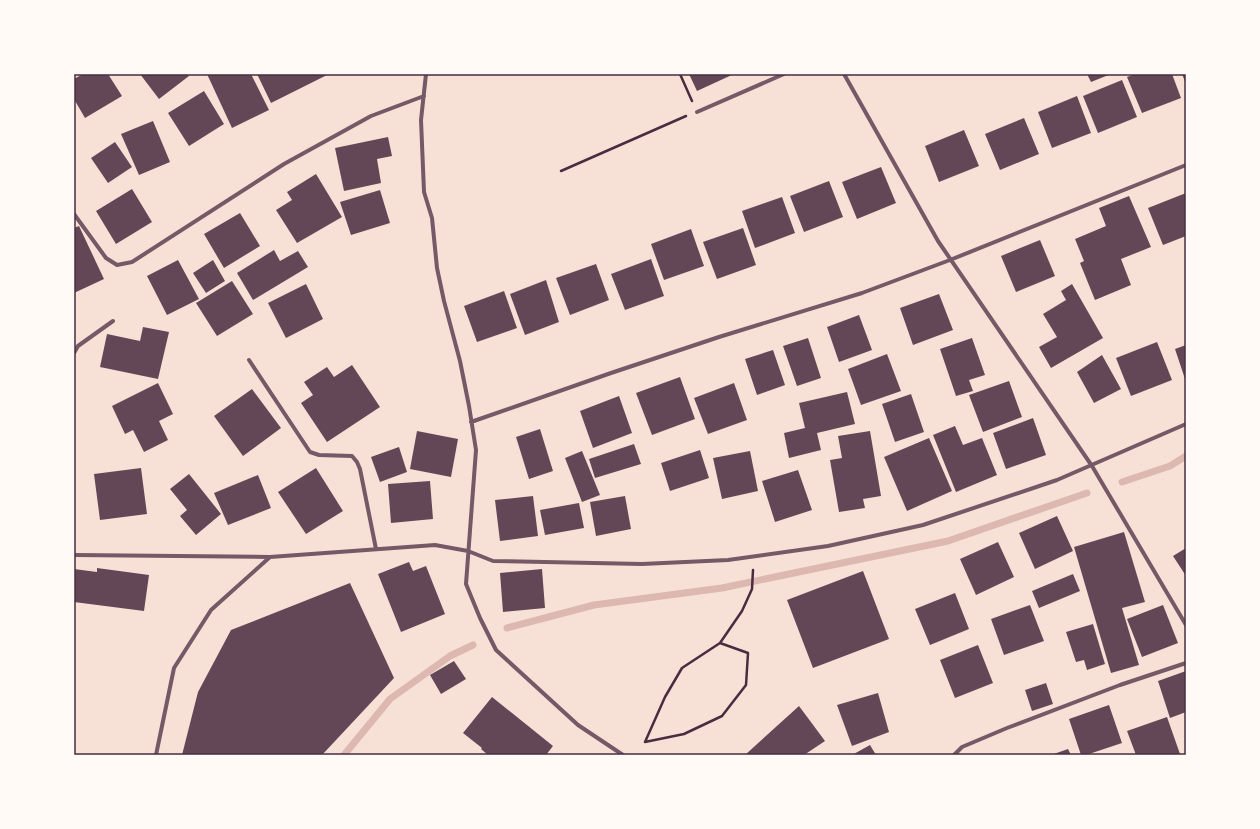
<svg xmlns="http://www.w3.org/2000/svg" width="1260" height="829" viewBox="0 0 1260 829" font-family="Manrope,sans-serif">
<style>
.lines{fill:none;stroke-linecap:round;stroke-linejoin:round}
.stream{stroke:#dcb8b0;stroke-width:7}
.building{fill:#644757}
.path{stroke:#4a2c40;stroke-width:2.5}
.minor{stroke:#755966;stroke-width:4}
.neatline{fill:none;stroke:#4a2c40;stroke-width:1.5}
</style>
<rect width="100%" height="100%" fill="#f7e1d7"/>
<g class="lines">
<!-- stream -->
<path class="stream" d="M1122,482L1170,466L1186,456
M507,628L594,605L722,588L948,541L1087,493
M344,755L390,699L450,656L473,645"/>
</g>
<!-- building -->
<path class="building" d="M83,74H108L122,96L85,118L74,99V79Z
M140,74H188L189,76L159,99Z
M207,74H251L269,110L232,128Z
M257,74H329L271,103Z
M689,74H734L697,91Z
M1087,74H1111L1091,82Z
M1135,74H1172L1181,98L1142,113L1127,77Z
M1182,74H1186V84Z
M1122,80L1137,117L1098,133L1083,96Z
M204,91L224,124L189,146L168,113Z
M1077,96L1091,133L1052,148L1038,112Z
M1024,118L1039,154L1000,170L985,134Z
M153,121L170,162L139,175L121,134Z
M964,130L979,166L939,182L925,146Z
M388,137L392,156L377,159L381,183L344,191L335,148Z
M115,142L132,167L108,183L91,158Z
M881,167L896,203L857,219L842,182Z
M316,174L342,217L297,243L276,210L292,200L287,192Z
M829,181L843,217L804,232L790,196Z
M132,189L152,222L116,244L96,211Z
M380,190L390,223L351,235L340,202Z
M1186,193V236L1163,245L1148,208Z
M1129,196L1151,247L1121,259L1131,285L1095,300L1080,263L1084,261L1075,239L1106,226L1099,208Z
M782,197L795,233L755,248L742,211Z
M240,213L260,246L224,268L204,234Z
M79,226L104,279L74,293V228Z
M743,228L756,265L717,279L703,242Z
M691,229L704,266L664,280L651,244Z
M1040,240L1055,276L1016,292L1001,256Z
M274,250L280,261L298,251L308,267L253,300L237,273Z
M651,259L664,296L625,310L611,274Z
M178,260L199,299L167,315L147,276Z
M213,260L225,281L206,293L193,273Z
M596,264L609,300L570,315L556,278Z
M546,280L559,322L525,335L510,294Z
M232,281L253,314L217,336L196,303Z
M306,284L323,319L286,338L268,303Z
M1072,284L1103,338L1051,368L1039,347L1057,337L1043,314L1066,300L1061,291Z
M504,291L517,328L477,342L464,306Z
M939,294L953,330L913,345L900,308Z
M859,315L872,350L839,362L827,327Z
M143,327L169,332L158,379L100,367L107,334L140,341Z
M808,338L821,378L797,386L783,346Z
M972,338L985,375L969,380L973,391L956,396L940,349Z
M1157,342L1172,380L1131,396L1116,358Z
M1186,345V382L1175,349Z
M773,350L785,385L757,395L745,359Z
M887,354L901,391L861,405L848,369Z
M1102,355L1121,389L1094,403L1077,372Z
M352,365L380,407L327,442L301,403L313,395L304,382L327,367L334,377Z
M680,377L695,419L652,435L636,393Z
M1009,381L1022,417L983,432L969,395Z
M158,383L173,414L159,421L168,440L144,452L133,430L125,434L112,406Z
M734,383L747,420L708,434L694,398Z
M252,389L281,428L243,456L214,416Z
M847,392L855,424L817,433L821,450L789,458L784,433L805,428L799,403Z
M911,394L924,432L895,442L882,404Z
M619,396L632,433L593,448L580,411Z
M1033,418L1046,455L1006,469L993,433Z
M955,426L963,445L982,438L997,475L956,492L933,435Z
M540,429L553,471L529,479L516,437Z
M417,431L458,439L451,477L410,469Z
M870,431L881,496L863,499L865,508L839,512L830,460L842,458L838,436Z
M929,438L952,491L907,511L884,457Z
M634,444L641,464L595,478L589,459Z
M399,447L407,472L380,482L371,457Z
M700,450L709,478L670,491L661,463Z
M582,451L600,495L582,502L565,458Z
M750,451L758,491L722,499L713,458Z
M141,468L147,514L100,520L94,474Z
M316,468L343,511L306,534L278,492Z
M798,470L812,510L775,522L762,481Z
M189,474L221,514L196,535L180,516L187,510L170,489Z
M258,475L271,508L228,525L214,493Z
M430,481L433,519L391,523L388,484Z
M533,496L538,536L500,541L495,500Z
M625,496L631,529L596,536L590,502Z
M579,503L584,528L545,535L540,510Z
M1057,516L1073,551L1035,569L1019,533Z
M1124,532L1145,602L1122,608L1139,665L1111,673L1074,547Z
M998,542L1014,577L976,595L960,559Z
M1186,548V576L1173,556Z
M409,562L413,571L426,566L445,614L401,632L378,574Z
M97,568L149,575L144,611L74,602V569L97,572Z
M542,569L545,608L503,612L500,573Z
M863,571L889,639L813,668L787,600Z
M1073,574L1080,591L1039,608L1032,591Z
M350,583L394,678L322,755H182L198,692L231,630Z
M955,593L969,629L930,645L915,609Z
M1030,605L1044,641L1004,655L991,619Z
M1163,605L1178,643L1142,657L1127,619Z
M1093,624L1105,664L1087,670L1084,660L1076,662L1066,632Z
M978,645L993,683L955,698L940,660Z
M454,661L466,679L441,694L430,675Z
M1186,671V712L1170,718L1158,681Z
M1046,683L1053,704L1032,711L1025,690Z
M878,693L889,732L852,746L837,705Z
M492,697L553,746L546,755H488L481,749L482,748L463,733Z
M1109,705L1122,743L1086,755H1081L1069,719Z
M799,706L825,741L804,755H745Z
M1167,717L1180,754L1136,755L1127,731Z
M870,745L876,755H852Z
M1068,749L1071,755H1051Z"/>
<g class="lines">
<!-- path -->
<path class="path" d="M680,74L692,101
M561,171L686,116
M720,643L748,653L746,685L722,716L684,734L645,742L665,697L682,668L720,643L742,611L752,589L753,570"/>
<!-- minor -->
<path class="minor" d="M426,74L421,120L424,192L432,218L437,268L444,301L460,361L469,406L476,450L466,584L480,618L496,650L578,725L623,755
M844,74L938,241L1092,466L1186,625
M697,112L784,74
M74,214L106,258L117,265L132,262L284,164L371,116L424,96
M74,353L78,346L113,321
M249,360L310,452L319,455L352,456L357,462L360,469L376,549
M471,422L611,373L719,337L862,293L950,260L1186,165
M74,555L270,557L435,545L468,551L493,561L642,564L728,560L828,546L923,525L1057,480L1186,424
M156,755L174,668L211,610L270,557
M954,755L962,747L1007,728L1120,685L1186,663"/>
</g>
<!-- border -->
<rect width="1260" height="829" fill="none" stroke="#fffaf5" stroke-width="150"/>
<rect x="75" y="75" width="1110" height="679" class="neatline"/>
</svg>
